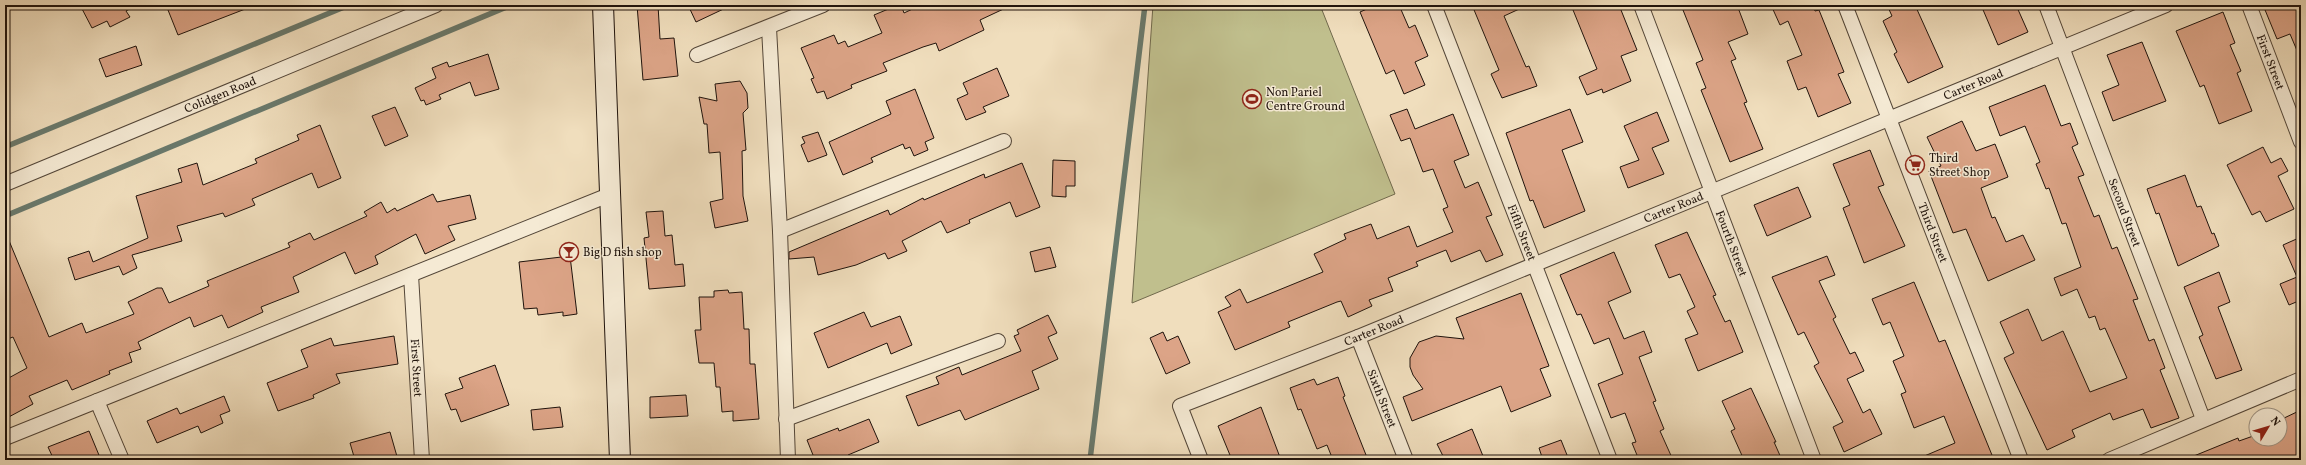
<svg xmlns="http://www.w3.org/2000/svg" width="2306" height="465" viewBox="0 0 2306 465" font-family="Vollkorn,serif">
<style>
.green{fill:#c0bf8d;stroke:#70694c}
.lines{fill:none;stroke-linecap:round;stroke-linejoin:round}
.stream{stroke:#69796c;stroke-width:5.5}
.building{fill:#dca487;stroke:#1f130c}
.street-casing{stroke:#534638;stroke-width:16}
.secondary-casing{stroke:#1f130c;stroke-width:22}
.street{stroke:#f5ead4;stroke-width:14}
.secondary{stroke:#f5ead4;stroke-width:20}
.labels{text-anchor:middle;stroke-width:3;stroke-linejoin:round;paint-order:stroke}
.street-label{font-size:12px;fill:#1f130c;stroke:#f5ead4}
.poi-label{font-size:12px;fill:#1f130c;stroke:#f5ead4;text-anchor:start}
</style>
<rect width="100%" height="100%" fill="#f0debd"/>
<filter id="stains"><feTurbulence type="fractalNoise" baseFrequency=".005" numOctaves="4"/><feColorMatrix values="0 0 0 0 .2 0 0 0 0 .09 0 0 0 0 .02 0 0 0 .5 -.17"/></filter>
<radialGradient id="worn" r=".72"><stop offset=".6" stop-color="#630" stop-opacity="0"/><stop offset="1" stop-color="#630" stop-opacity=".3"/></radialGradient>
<!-- green -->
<path class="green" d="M1153,5H1320L1395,194L1132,303Z"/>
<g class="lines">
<!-- stream -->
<path class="stream" d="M5,147L349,5
M5,216L511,5
M1090,460L1145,5"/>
</g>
<!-- building -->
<path class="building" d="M80,5H137L126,11L130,17L110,27L107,21L92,28Z
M166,5H253V6L178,35Z
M637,5H658L660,39L674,38L678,76L643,80Z
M688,5H732L696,22Z
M898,5H901L904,13L921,5H1012L980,20L984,30L952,45L939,51L936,43L923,47L883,63L887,71L851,85L852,88L827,99L824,91L817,93L811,79L814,78L801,48L834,35L838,44L845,41L848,47L882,33L874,15Z
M1376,5H1399L1409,28L1415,25L1428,56L1415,62L1425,85L1404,94L1394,70L1386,74L1360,12Z
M1472,5H1528L1504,16L1526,67L1529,66L1537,86L1502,98L1491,74L1499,70Z
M1571,5H1619L1637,50L1621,56L1631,81L1603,93L1602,89L1587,95L1579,77L1597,69Z
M1681,5H1737L1748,34L1728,42L1736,59L1731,61L1747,102L1744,103L1763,149L1730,162L1701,90L1706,88L1696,63L1703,60Z
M1771,5H1813L1815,11L1819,10L1844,72L1838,74L1851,103L1818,117L1806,87L1798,90L1787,61L1802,55L1788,21L1780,25Z
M1887,5H1915L1943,67L1908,83L1894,54L1897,52L1883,21L1892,16Z
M1981,5H2016L2028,32L1998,45Z
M2263,5H2301V60L2290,34L2277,39Z
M2223,12L2235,43L2230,45L2241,71L2237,73L2252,111L2219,124L2204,85L2200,87L2176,31Z
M2142,42L2166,101L2113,121L2102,92L2119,85L2107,55Z
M136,46L142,65L106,77L99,59Z
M488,54L499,89L475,96L470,82L439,95L441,99L426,105L424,100L421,101L415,88L436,78L432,68L447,62L449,67Z
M997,68L1009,96L983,107L986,112L966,120L957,99L968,94L963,83Z
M740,81L747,93L748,108L743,113L746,150L742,151L743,196L748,221L715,228L710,202L723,199L720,152L709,153L707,124H704L699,97L717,101L715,84Z
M2045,85L2061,126L2070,123L2078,144L2072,147L2084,175L2078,177L2094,217L2099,215L2112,249L2117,247L2138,299L2133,300L2149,341L2154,339L2165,368L2160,370L2179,418L2151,428L2143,409L2113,420L2110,413L2072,430L2075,437L2047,450L2004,358L2014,353L2000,322L2028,309L2042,341L2063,331L2090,392L2127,378L2105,328L2100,330L2095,316L2089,318L2077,289L2061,296L2054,278L2081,267L2066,223L2062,224L2049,188L2046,189L2036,164L2040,162L2025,126L2000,136L1989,107Z
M915,89L934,138L925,142L928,150L914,156L910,147L905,149L903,144L871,158L873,162L843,175L829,142L891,114L886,101Z
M395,107L408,136L385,146L372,116Z
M1407,109L1415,129L1453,114L1469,155L1454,161L1465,188L1478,182L1492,215L1486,217L1503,255L1486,262L1480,250L1451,262L1446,250L1416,262L1418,266L1388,278L1393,291L1369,300L1372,306L1348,317L1341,301L1337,302L1288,322L1290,327L1235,350L1218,312L1231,306L1225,297L1240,289L1247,303L1323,272L1314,254L1346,239L1344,234L1371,224L1377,239L1409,226L1417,247L1453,232L1443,209L1448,207L1433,169L1423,172L1410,138L1401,141L1390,115Z
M1570,109L1583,142L1562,150L1585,211L1544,228L1533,200L1530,201L1506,133Z
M1657,112L1669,141L1652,148L1664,174L1628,188L1620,167L1639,160L1624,126Z
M1962,121L1976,151L1995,144L2008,177L1981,188L1992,218L1995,217L2006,242L2023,235L2035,260L1988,281L1966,229L1953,233L1929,171L1941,166L1927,137Z
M320,125L341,178L318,188L312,173L252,199L255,205L225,217L223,213L177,226L182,241L132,255L137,268L123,275L119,266L75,280L68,258L89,251L93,262L148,238L136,196L182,182L178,169L197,163L203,185L257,163L255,159L299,140L297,135Z
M818,132L827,155L808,162L801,145L805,143L802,137Z
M2263,147L2271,163L2281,158L2288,171L2278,176L2294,209L2266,222L2260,211L2252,215L2227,165Z
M1870,150L1884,185L1878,187L1905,246L1864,263L1843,208L1850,205L1833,164Z
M1053,160L1075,161V186H1066V197L1052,196Z
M1022,163L1040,207L1016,217L1010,202L969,220L970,223L947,233L941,221L902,241L907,251L888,259L885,253L856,265L818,275L814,257L789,259V252L888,210L890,215L923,198L924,200L984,174L985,178Z
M2185,175L2197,207L2201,206L2212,234L2214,233L2219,246L2178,266L2159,213L2156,214L2147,189Z
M1798,187L1811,217L1767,236L1754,205Z
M433,194L437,202L470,195L476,219L448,226L455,240L425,254L416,234L375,256L378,264L355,274L345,252L293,277L299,292L261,307L263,312L228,328L222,315L194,327L190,317L138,342L141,349L129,353L132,362L109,371L110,374L72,390L67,380L29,396L33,404L5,419V380L27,368L13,337L5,340V231L49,337L82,323L86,333L134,314L128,302L157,288H162L169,303L209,286L207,281L290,247L288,243L310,233L314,240L367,216L364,212L381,202L387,213L395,208L397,211Z
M663,211L665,236L672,235L675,265L683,264L685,286L649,289L644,238L649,237L646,212Z
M1687,232L1716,295L1713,296L1725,322L1730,320L1743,352L1698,371L1685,339L1698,334L1687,311L1695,307L1680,274L1669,278L1655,245Z
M2301,237V300L2289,305L2280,284L2297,277L2283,245Z
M1050,247L1056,267L1035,272L1030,252Z
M1614,252L1631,292L1608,302L1624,339L1644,331L1652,352L1639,357L1656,401L1653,402L1664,429L1660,431L1673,460H1639L1632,443L1636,442L1625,413L1611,418L1598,384L1623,374L1609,338L1594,344L1581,314L1577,315L1560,275Z
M570,256L577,314L563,316V312L538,315L537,308L524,309L519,262Z
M1827,256L1835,275L1819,281L1836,317L1833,319L1850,354L1855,352L1864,371L1847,379L1863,413L1870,409L1882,434L1844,452L1833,427L1843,422L1814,366L1819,363L1804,332L1798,335L1772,277Z
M2219,272L2230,302L2218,307L2242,370L2216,379L2199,337L2203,335L2184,287Z
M1914,282L1939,342L1945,340L1994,460H1915L1955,443L1944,416L1914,428L1901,394L1906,392L1893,361L1904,356L1890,322L1883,325L1872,299Z
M728,290L729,293L742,292L744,329H749L750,364H755L759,419L733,421V411L722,412L720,387H716L714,363H699L695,330H701L699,297H714V291Z
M1521,293L1549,366L1540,369L1551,396L1511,412L1501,386L1412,421L1403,397L1423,389L1413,375L1410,367V358L1419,342L1436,336L1464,339L1456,318Z
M864,312L871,327L900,316L912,345L891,354L887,343L828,368L814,333Z
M1048,315L1057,333L1048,337L1058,359L1032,371L1039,389L965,420L960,410L918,426L906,396L939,384L936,377L959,367L962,375L1021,351L1014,336L1019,334L1017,330Z
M1163,332L1167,341L1178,336L1190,363L1166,374L1150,338Z
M394,336L398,364L336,374L340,383L313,395L314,398L278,411L267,383L308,367L301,350L331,338L334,346Z
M495,365L509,405L461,422L456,409L451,410L445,394L463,388L459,378Z
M1338,377L1345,396L1343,397L1368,460H1333L1327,445L1317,449L1301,409L1298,410L1290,388L1314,379L1317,385Z
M1751,388L1776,442H1774L1782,460H1744L1731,431L1735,429L1722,401Z
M686,395L688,416L650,418V397Z
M224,396L230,411L220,415L223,423L201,433L198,426L157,443L147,421L177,408L180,414Z
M560,407L563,427L533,430L531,410Z
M1261,407L1281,460H1232L1218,426Z
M2301,410V460H2184L2238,438L2239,441L2256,435V439H2280V420Z
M869,419L879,442L848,455L850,460H815L807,440L838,428L839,431Z
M1472,429L1483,456L1474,460H1445L1437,444Z
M89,431L101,460H54L48,447Z
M390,432L398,460H355L350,443Z
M1561,440L1569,460H1543L1539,448Z"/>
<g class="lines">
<defs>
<g id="street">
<path id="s1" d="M1434,5L1610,460"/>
<path id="s2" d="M1641,5L1814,460"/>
<path id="s3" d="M1845,5L2021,460"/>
<path id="s4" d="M2046,5L2203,419"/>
<path id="s5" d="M2249,5L2301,142"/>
<path d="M769,28L780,231L788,460"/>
<path d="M697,55L823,5"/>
<path id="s6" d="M5,184L436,5"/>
<path d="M780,231L1004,141"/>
<path id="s7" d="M411,275L422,460"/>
<path id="s8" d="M1358,337L1406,460"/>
<path d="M97,401L122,460"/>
<path d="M786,419L998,341"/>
<path d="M5,438L609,195"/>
<path id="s9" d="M1201,460L1180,406L1358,337L2166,5"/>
<path d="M2109,460L2301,379"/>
</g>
<path id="secondary" d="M603,5L620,460"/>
</defs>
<!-- street casing -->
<use href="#street" class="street-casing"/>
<!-- secondary casing -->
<use href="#secondary" class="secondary-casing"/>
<!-- street -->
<use href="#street" class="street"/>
<!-- secondary -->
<use href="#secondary" class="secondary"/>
</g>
<!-- icons -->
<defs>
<symbol id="stadium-ring" viewBox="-11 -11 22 22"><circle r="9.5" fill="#f5ead4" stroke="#8f2418" stroke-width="1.5"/><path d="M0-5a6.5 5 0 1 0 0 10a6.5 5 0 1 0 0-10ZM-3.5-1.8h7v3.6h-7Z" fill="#8f2418"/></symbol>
<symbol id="supermarket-ring" viewBox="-11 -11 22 22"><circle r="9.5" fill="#f5ead4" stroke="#8f2418" stroke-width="1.5"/><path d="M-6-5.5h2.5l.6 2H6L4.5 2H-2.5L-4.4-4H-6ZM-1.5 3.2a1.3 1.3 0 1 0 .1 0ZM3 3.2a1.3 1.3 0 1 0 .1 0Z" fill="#8f2418"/></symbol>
<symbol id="bar-ring" viewBox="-11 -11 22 22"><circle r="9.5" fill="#f5ead4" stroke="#8f2418" stroke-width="1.5"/><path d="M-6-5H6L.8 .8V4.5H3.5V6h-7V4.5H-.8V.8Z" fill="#8f2418"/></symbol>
</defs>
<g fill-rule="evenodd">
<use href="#stadium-ring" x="1241" y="88" width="22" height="22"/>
<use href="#supermarket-ring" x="1904" y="154" width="22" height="22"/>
<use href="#bar-ring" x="558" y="241" width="22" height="22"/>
</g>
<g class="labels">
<!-- street labels -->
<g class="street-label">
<text dy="4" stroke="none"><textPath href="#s5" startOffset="61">First Street</textPath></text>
<text dy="4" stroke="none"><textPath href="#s9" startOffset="914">Carter Road</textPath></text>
<text dy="4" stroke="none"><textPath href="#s6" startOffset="233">Colidgen Road</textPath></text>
<text dy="4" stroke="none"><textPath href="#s9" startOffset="590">Carter Road</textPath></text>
<text dy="4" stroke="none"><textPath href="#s4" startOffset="222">Second Street</textPath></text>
<text dy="4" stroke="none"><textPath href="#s3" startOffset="244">Third Street</textPath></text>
<text dy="4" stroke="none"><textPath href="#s1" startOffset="244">Fifth Street</textPath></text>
<text dy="4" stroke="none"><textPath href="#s2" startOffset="255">Fourth Street</textPath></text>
<text dy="4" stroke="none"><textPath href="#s9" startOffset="266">Carter Road</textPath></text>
<text dy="4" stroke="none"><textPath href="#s7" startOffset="93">First Street</textPath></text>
<text dy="4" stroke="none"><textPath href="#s8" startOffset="66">Sixth Street</textPath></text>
</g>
<!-- poi labels -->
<g class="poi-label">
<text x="1266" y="96">Non Pariel<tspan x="1266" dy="14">Centre Ground</tspan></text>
<text x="1929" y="162">Third<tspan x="1929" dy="14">Street Shop</tspan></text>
<text x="583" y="256">Big D fish shop</text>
</g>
</g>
<!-- margin -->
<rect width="2306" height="465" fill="none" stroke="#f0debd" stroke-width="20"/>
<rect x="6" y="6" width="2294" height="453" fill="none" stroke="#1f130c" stroke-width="2"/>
<rect x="10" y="10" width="2286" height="445" fill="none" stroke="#1f130c"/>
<!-- north arrow -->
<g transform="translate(2268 427) rotate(52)"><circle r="19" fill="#f5ead4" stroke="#9f9484"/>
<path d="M0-3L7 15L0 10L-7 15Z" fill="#8f2418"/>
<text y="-6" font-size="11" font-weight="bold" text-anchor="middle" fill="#1f130c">N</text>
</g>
<rect width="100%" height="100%" filter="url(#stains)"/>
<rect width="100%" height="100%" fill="url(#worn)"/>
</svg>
